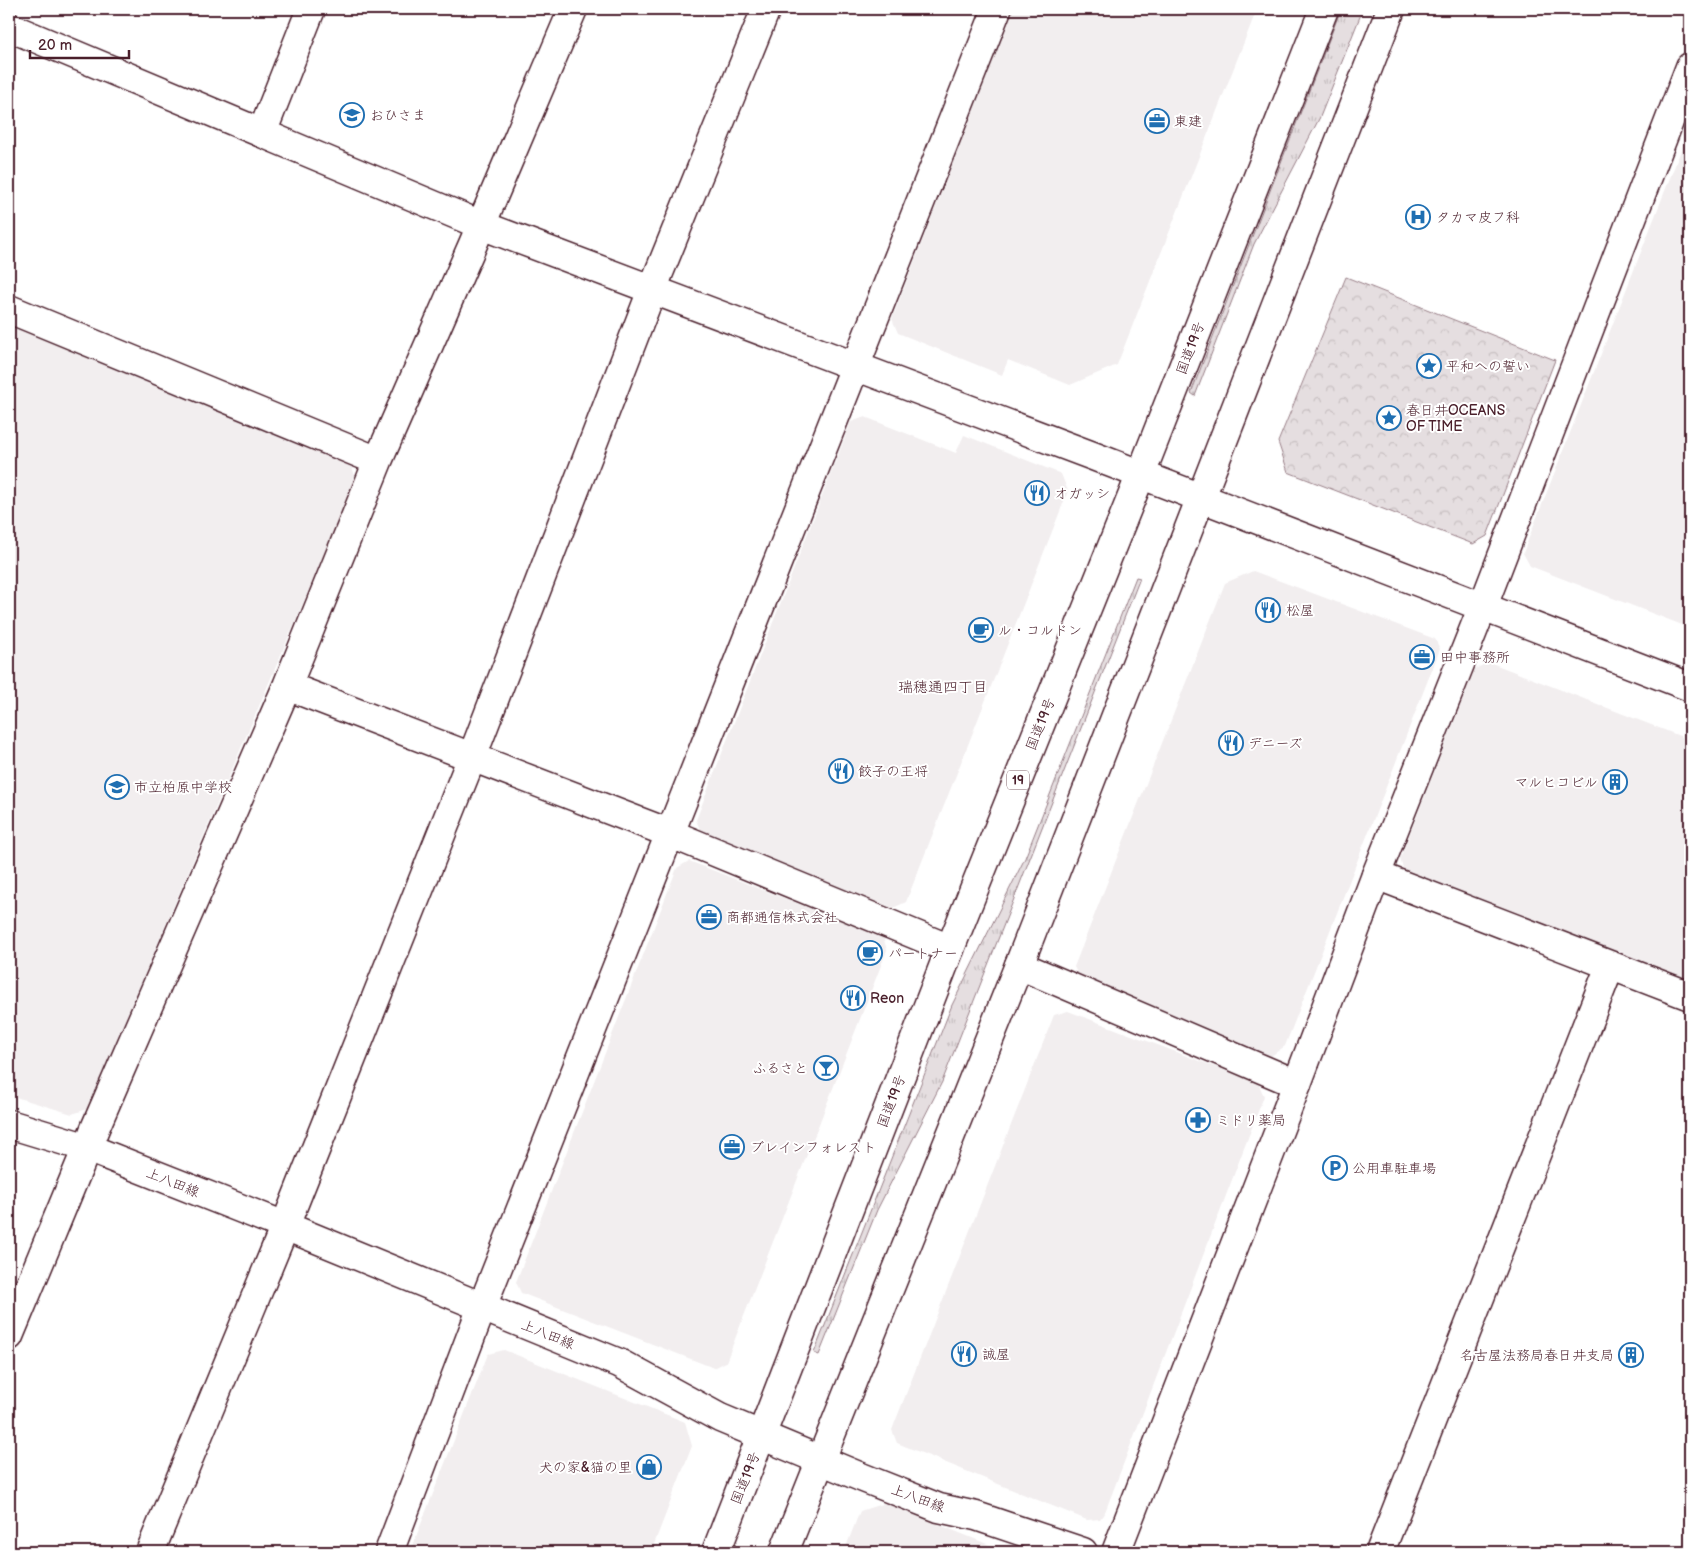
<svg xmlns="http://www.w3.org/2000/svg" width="1699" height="1561" viewBox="0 0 1699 1561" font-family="'Balsamiq Sans','Klee One',sans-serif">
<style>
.built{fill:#f2eeef}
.grass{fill:url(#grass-tufts);stroke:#987e86}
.forest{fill:url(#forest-crowns);stroke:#987e86}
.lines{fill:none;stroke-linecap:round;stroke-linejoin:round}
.street-casing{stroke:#4a1f2b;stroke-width:31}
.secondary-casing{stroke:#4a1f2b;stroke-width:31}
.highway-casing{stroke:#4a1f2b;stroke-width:31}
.street{stroke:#fff;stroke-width:28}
.secondary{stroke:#fff;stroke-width:28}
.highway{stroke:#fff;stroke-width:28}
.labels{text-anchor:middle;stroke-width:4;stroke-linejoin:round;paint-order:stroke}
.shield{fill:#fff;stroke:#80626b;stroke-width:1}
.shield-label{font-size:12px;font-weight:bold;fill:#4a1f2b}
.poi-label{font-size:14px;fill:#4a1f2b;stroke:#fff;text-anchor:start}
.street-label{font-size:14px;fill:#4a1f2b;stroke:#fff}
.neighbourhood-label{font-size:15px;fill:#4a1f2b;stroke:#fff}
</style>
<defs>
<pattern id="grass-tufts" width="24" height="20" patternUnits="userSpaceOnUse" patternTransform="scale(1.25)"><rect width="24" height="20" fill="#e5dee0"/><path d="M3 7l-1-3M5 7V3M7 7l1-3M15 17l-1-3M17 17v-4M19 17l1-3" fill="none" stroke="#c6bec0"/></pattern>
<pattern id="forest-crowns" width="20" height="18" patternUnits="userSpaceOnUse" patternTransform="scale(1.25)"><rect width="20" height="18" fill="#e5dee0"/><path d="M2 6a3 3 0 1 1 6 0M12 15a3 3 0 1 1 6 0" fill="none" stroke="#c6bec0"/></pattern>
</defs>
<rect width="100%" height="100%" fill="#fff"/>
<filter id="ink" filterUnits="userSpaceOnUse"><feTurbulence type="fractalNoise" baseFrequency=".02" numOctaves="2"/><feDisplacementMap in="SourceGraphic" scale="10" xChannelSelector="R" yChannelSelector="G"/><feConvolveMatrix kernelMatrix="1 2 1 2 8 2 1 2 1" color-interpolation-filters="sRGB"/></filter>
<g filter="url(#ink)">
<!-- built -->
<path class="built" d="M1013,9H1257L1117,365L1070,385L1008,360L1002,375L898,333L892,319Z
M1690,127V628L1530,566L1523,553Z
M9,323L351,464L356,479L87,1109L72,1114L9,1095Z
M865,417L956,453L964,435L1061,474L1068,491L906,902L893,908L702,834L696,820L851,422Z
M1253,571L1435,639L1440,649L1285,1046L1271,1056L1082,982L1074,967L1225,583Z
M1489,662L1690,740V983L1405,874L1400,859L1475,669Z
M689,861L883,937L887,950L726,1362L714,1368L521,1293L516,1282L677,868Z
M1068,1011L1258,1083L1264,1096L1105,1512L1100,1519L1087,1520L897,1443L892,1430L1054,1015Z
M504,1350L685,1422L692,1446L651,1552H410L488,1354Z
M885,1503L1007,1552H844L860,1511Z"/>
<!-- grass -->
<path class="grass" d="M1341,9H1363L1320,117L1254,244L1195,396L1191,393Z
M1136,577L1140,578L942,1082L877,1210L819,1355L814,1353L952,1005L1025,858Z"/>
<!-- forest -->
<path class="forest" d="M1346,277L1555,360L1487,536L1473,544L1288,472L1278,442Z"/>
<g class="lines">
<defs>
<path id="street" d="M262,133L311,9
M9,309L378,461
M287,686L669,833L950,949
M1376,875L1690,996
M1019,965L1297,1084
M9,1336L96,1126L287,686L378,461L473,244L573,9
M150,1552L285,1226L472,757L652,290L766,9
M389,1552L482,1307L997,9
M1380,1552L1610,966"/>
<path id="secondary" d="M9,27L481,225L1093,456L1690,687
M9,1124L88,1148L285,1226L619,1363L720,1418L861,1477L939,1508L976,1516L1083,1552
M1116,1552L1297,1084L1376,875L1483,606L1690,67"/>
<path id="highway" d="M716,1552L950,949L1141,474L1324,9
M784,1552L1019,965L1391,9"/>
</defs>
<!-- street casing -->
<use href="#street" class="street-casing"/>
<!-- secondary casing -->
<use href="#secondary" class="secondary-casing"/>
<!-- highway casing -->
<use href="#highway" class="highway-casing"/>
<!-- street -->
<use href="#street" class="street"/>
<!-- secondary -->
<use href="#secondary" class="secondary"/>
<!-- highway -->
<use href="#highway" class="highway"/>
</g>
</g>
<!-- icons -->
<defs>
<symbol id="school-ring" viewBox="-11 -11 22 22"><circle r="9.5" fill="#fff" stroke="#1f6fb2" stroke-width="1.5"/><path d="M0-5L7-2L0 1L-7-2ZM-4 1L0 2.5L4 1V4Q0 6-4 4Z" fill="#1f6fb2"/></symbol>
<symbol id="office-ring" viewBox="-11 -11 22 22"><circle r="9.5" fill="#fff" stroke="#1f6fb2" stroke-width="1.5"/><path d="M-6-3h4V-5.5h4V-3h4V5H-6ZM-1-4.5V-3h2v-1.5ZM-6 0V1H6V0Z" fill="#1f6fb2"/></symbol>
<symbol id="hospital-ring" viewBox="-11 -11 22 22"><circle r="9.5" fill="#fff" stroke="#1f6fb2" stroke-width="1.5"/><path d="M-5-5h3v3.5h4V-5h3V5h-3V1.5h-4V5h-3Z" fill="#1f6fb2"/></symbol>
<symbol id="sight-ring" viewBox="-11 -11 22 22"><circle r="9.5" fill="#fff" stroke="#1f6fb2" stroke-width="1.5"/><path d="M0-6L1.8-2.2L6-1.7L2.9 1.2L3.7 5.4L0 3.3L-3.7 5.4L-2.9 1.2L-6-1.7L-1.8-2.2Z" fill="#1f6fb2"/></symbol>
<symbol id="restaurant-ring" viewBox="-11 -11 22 22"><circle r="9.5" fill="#fff" stroke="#1f6fb2" stroke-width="1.5"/><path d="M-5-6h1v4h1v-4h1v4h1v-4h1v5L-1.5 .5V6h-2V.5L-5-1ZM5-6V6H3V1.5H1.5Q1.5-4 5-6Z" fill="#1f6fb2"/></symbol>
<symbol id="cafe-ring" viewBox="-11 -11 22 22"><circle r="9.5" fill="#fff" stroke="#1f6fb2" stroke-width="1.5"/><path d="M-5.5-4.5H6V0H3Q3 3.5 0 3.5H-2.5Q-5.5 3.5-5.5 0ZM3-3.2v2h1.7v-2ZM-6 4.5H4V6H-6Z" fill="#1f6fb2"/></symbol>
<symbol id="building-ring" viewBox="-11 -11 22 22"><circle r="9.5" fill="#fff" stroke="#1f6fb2" stroke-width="1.5"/><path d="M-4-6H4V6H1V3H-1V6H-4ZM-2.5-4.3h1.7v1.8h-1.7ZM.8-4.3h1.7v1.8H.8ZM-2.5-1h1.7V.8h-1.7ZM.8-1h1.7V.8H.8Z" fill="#1f6fb2"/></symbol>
<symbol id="bar-ring" viewBox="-11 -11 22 22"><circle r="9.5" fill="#fff" stroke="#1f6fb2" stroke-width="1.5"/><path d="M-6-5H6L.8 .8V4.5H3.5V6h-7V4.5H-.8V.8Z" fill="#1f6fb2"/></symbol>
<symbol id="pharmacy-ring" viewBox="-11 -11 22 22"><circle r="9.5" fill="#fff" stroke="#1f6fb2" stroke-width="1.5"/><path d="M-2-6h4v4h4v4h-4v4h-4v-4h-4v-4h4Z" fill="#1f6fb2"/></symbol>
<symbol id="parking-ring" viewBox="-11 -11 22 22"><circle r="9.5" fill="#fff" stroke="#1f6fb2" stroke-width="1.5"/><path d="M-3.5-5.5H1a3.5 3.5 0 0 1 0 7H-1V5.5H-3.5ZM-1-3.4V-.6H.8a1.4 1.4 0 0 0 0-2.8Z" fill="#1f6fb2"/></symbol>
<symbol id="shop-ring" viewBox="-11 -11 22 22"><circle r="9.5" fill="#fff" stroke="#1f6fb2" stroke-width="1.5"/><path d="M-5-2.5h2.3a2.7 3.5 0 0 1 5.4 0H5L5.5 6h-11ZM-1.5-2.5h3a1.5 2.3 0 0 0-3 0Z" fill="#1f6fb2"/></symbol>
</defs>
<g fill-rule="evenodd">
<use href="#school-ring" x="338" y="101" width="28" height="28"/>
<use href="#office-ring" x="1143" y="107" width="28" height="28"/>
<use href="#hospital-ring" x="1404" y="203" width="28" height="28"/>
<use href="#sight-ring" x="1415" y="352" width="28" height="28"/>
<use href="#sight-ring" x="1375" y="404" width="28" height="28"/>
<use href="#restaurant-ring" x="1023" y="479" width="28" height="28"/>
<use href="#restaurant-ring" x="1254" y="596" width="28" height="28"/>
<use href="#cafe-ring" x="967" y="616" width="28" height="28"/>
<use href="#office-ring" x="1408" y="643" width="28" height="28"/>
<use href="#restaurant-ring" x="1217" y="729" width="28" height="28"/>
<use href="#restaurant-ring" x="827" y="757" width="28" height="28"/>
<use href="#building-ring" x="1601" y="768" width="28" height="28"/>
<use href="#school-ring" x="103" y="773" width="28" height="28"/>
<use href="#office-ring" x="695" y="903" width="28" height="28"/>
<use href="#cafe-ring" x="856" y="939" width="28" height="28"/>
<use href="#restaurant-ring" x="839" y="984" width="28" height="28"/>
<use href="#bar-ring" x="812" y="1054" width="28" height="28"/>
<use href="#pharmacy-ring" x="1184" y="1106" width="28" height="28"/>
<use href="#office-ring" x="718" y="1133" width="28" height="28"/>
<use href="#parking-ring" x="1321" y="1154" width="28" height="28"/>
<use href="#restaurant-ring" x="950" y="1340" width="28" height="28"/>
<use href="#building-ring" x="1617" y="1341" width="28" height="28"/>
<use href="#shop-ring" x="635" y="1453" width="28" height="28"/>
</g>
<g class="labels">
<!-- shield labels -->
<rect class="shield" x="1007" y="770.5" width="22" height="19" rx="4"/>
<g class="shield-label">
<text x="1018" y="784">19</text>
</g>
<!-- poi labels -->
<g class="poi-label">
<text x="370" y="120">おひさま</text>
<text x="1174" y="126">東建</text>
<text x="1436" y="222">タカマ皮フ科</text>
<text x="1446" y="371">平和への誓い</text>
<text x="1406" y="415">春日井OCEANS<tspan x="1406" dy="16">OF TIME</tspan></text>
<text x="1054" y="498">オガッシ</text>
<text x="1286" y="615">松屋</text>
<text x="998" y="635">ル・コルドン</text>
<text x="1440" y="662">田中事務所</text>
<text x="1248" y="748">デニーズ</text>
<text x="858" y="776">餃子の王将</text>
<text x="1598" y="787" text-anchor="end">マルヒコビル</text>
<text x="134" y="792">市立柏原中学校</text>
<text x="726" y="922">商都通信株式会社</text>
<text x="888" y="958">パートナー</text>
<text x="870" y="1003">Reon</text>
<text x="808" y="1073" text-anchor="end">ふるさと</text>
<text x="1216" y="1125">ミドリ薬局</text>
<text x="750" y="1152">ブレインフォレスト</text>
<text x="1352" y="1173">公用車駐車場</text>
<text x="982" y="1359">誠屋</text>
<text x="1614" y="1360" text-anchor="end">名古屋法務局春日井支局</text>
<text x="632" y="1472" text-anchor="end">犬の家&amp;猫の里</text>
</g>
<!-- street labels -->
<g class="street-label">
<text transform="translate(1190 348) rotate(-69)" y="5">国道19号</text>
<text transform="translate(1040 724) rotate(-68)" y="5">国道19号</text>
<text transform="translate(891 1101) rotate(-69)" y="5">国道19号</text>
<text transform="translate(173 1182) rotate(22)" y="5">上八田線</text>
<text transform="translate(548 1334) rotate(22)" y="5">上八田線</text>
<text transform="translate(745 1478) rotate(-68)" y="5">国道19号</text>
<text transform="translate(918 1498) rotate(20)" y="5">上八田線</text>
</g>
<!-- neighbourhood labels -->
<g class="neighbourhood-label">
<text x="943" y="692">瑞穂通四丁目</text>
</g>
</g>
<!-- margin -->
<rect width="1699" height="1561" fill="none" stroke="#fff" stroke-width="30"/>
<rect x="15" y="15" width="1669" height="1531" fill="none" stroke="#4a1f2b" stroke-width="2" filter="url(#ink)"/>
<!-- scale -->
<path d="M30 50v8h99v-8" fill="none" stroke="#4a1f2b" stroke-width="2.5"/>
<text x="38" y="50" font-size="15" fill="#4a1f2b" stroke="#ffffff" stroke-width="4" paint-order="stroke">20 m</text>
</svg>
